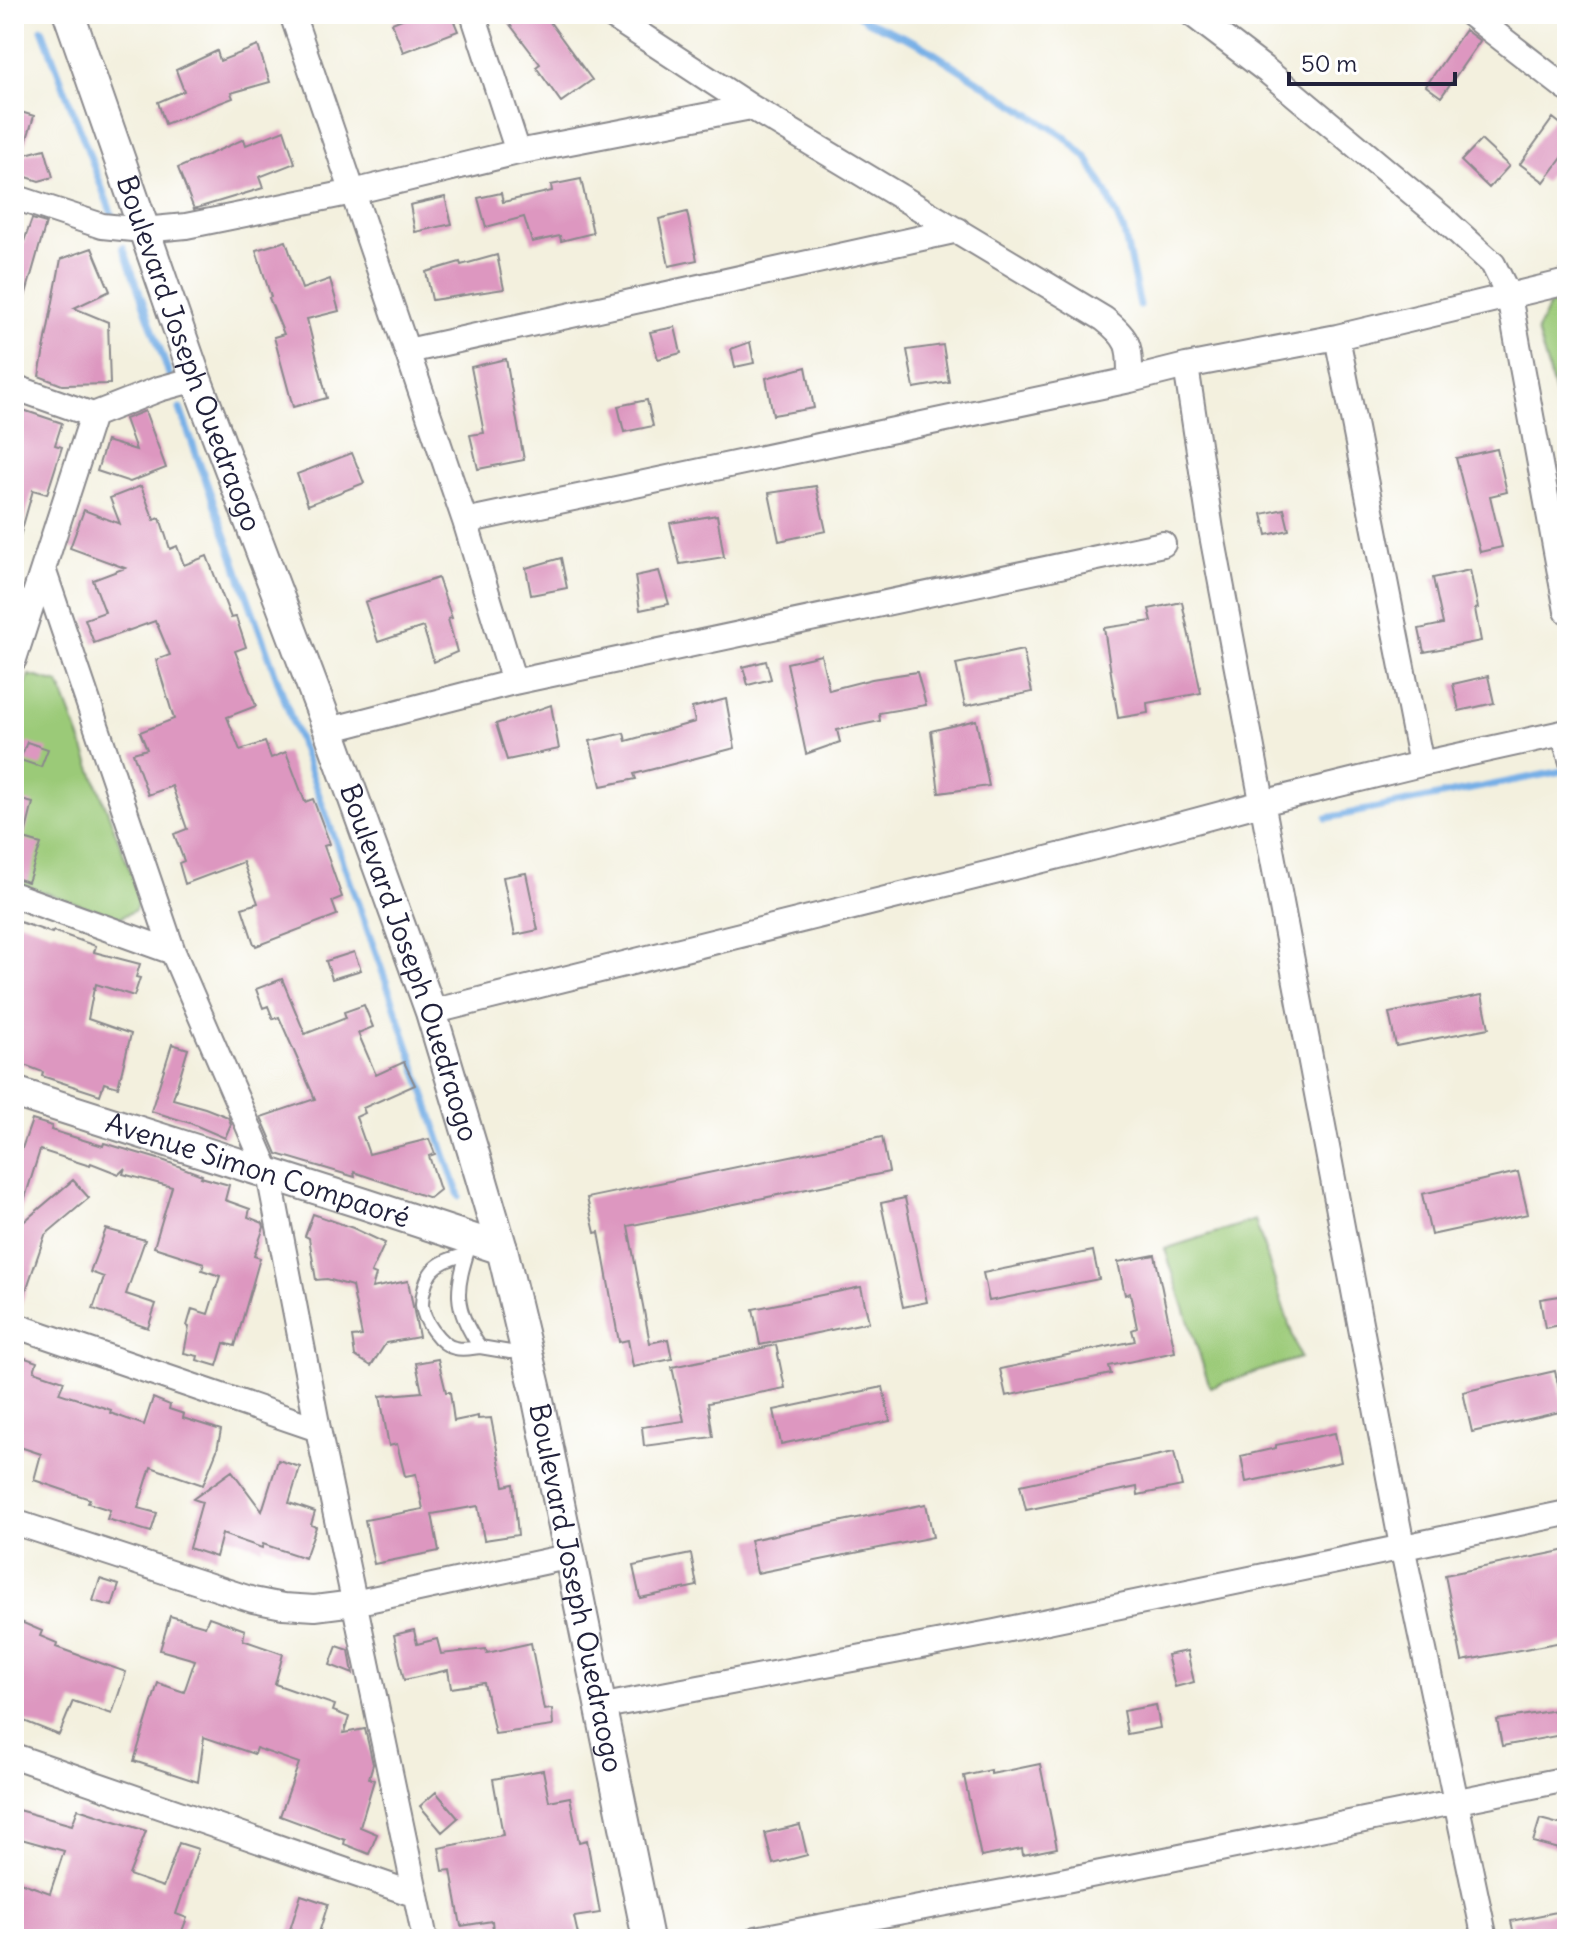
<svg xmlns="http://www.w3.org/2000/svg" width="1581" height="1953" viewBox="0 0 1581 1953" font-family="Delius,sans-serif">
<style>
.green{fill:#9bca78;stroke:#5e765a;stroke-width:2}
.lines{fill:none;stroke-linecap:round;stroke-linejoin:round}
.stream{stroke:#76afe6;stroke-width:7}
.building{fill:#dd97c0}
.service-casing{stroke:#8a898c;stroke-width:16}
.minor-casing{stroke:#8a898c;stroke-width:28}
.tertiary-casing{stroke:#8a898c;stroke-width:34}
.service{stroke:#fff;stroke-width:12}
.minor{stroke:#fff;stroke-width:24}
.tertiary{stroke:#fff;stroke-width:30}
.labels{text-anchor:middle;stroke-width:7;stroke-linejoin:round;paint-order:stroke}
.street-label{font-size:28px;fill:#22223b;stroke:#fff}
</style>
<rect width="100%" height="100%" fill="#fff"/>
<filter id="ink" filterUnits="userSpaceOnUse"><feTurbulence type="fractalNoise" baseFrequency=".0125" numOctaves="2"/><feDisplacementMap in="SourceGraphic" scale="16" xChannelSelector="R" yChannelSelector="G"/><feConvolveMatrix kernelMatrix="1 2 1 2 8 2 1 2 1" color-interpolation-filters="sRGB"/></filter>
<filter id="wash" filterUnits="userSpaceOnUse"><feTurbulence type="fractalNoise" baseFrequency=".006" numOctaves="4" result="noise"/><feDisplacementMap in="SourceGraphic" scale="32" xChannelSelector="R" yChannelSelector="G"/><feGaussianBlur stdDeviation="1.8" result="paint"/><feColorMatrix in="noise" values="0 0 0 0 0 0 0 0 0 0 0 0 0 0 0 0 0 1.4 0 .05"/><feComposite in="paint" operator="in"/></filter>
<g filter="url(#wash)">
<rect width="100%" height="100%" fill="#f3f0de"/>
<!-- green -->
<path class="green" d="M1567,301V435L1537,331L1549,305Z
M29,675L59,683L140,897L135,910L120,918L14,882V719Z
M1255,1220L1300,1358L1210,1387L1165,1249Z"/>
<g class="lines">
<!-- stream -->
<path class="stream" d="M857,14L867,21L918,43L1064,136L1087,158L1106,191L1124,232L1140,306
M42,29L114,220
M123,247L170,377
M180,409L393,1001L459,1196
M1327,818L1567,770"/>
</g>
<g id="blocks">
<!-- building -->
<path class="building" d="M414,14H451L458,31L403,52L392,23Z
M502,14H544L592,80L561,102L536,67L540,64Z
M1465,30L1480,41L1441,97L1426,86Z
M258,46L270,82L231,93L233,98L165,124L158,102L184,91L176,70L217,51L220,61Z
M14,110L34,116L22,155L45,149L53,177L39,181L14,173Z
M1553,118L1567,129V151L1544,182L1520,164Z
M284,130L295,163L259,177L263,188L194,209L178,168L244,139L246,145Z
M1481,140L1509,166L1489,188L1461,161Z
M581,179L593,233L561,241L560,236L532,242L524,217L486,227L478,198L501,193L503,202L552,191L551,185Z
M445,197L452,224L415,232L410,205Z
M687,212L697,260L669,266L659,219Z
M32,219L46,223L19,318L14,317V269Z
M286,241L302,289L330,279L339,311L307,319L327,398L293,407L274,337L284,334L269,298L271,297L256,250Z
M92,248L110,291L74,308L108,322L110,384L62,385L39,376L61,259Z
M497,255L504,289L432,300L426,272L460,262L461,265Z
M675,327L681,353L658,359L650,332Z
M750,342L754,363L735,367L731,349Z
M943,345L949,382L914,388L907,350Z
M506,359L524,460L478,469L470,435L484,433L471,367Z
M806,367L814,408L773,415L766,378Z
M647,400L653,426L624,432L618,406Z
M14,407L62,423L55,445L62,447L47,494L33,490L19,540L14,539Z
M145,411L166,468L130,482L97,471L106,441L136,450L125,419Z
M1497,449L1507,492L1490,496L1502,547L1480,552L1456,458Z
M352,453L364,483L308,505L297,474Z
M141,486L154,520L160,518L170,549L177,546L184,565L207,556L231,618L236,617L246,647L235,651L256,706L227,717L240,750L265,742L271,758L286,752L305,802L313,799L330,844L324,846L342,897L332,901L337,915L256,946L255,944H254L242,908L258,903L243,862L185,884L179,863L184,861L174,834L187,829L172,786L148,795L133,753L147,749L140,732L174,719L156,660L170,655L157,624H156L155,621L94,643L85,619L105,612L93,580L125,568L70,548L84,510L120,524L110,498Z
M816,486L826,531L779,541L769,493Z
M1284,509L1289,530L1267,535L1262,514Z
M717,515L724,557L680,564L670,523Z
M561,558L567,588L531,595L526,568Z
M1470,570L1478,608L1475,609L1481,641L1424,652L1419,629L1443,624L1433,578Z
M659,571L669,604L640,610L635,576Z
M438,578L452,618L448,619L457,652L434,662L423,627L378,642L365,602Z
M1182,602L1201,693L1147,703L1148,713L1118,718L1104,628L1152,621L1149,609Z
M1023,650L1032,692L965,706L956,664Z
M821,655L829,690L872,679L917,672L926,705L879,713L880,721L837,730L840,742L806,754L787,663Z
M766,661L771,679L748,685L743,667Z
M1488,676L1494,703L1459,711L1453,684Z
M726,699L735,748L634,774L636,779L601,786L590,741L624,733L626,741L695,722L692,708Z
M551,705L559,749L507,760L496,724Z
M976,720L989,786L939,793L931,731Z
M27,742L48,749L41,767L20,760Z
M14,798L33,803L24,839L41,844L28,882L14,878Z
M526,873L538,930L515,935L503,877Z
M14,920L52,933L53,931L96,946L94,952L140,964L136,977L140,978L134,996L96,984L95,989L94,988L88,1019L131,1034L118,1087L104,1083L100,1095L42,1076L43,1072L14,1061Z
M354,952L361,970L332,979L326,961Z
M282,979L305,1034L346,1018L344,1012L364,1005L373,1027L358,1033L376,1075L404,1062L415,1085L363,1108L365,1113L356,1117L369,1154L429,1139L435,1154L429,1156L440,1190L430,1198L354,1172L355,1177L277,1154L261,1117L315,1099L279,1017L273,1019L268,1006L263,1008L256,989Z
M1482,995L1489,1028L1396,1046L1389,1013Z
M172,1044L188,1049L173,1099L205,1108L228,1117L231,1124L225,1138L190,1123L151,1111Z
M32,1120L52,1126L51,1130L103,1146L104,1143L165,1161L202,1175L201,1177L229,1185L225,1200L250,1209L248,1217L263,1223L264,1227L254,1256L260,1258L235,1346L224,1343L217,1366L197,1360L198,1356L184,1353L189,1327L187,1326L192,1309L208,1314L220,1276L202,1270L204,1263L154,1247L172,1187L123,1174L125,1168L119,1174L91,1163L90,1166L40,1150L18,1220L14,1219V1171Z
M882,1137L889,1172L628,1226L650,1343L668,1339L672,1359L633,1367L628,1340L619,1342L599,1232L595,1233L587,1198Z
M1518,1172L1528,1214L1431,1235L1422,1194Z
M73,1180L89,1198L45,1235L19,1311L14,1310V1230Z
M905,1198L927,1302L903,1307L881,1203Z
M313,1214L353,1228L385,1243L371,1273L376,1275L372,1288L408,1281L419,1337L386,1343L371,1366L355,1356L352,1337L362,1336L352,1286L327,1279L316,1280L309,1238L305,1236Z
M106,1229L145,1240L126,1294L156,1304L148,1328L93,1309L104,1277L90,1272Z
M1093,1251L1099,1279L989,1301L983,1273Z
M1155,1255L1175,1352L1109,1366L1111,1374L1006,1396L1000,1369L1135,1341L1132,1330L1137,1328L1130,1293L1125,1295L1118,1262Z
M861,1287L869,1322L760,1345L753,1309Z
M1560,1296L1565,1324L1545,1328L1540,1299Z
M776,1345L785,1388L708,1403L713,1437L644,1446L642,1427L684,1421L672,1367Z
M14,1354L37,1362L34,1371L64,1381L59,1393L111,1410L110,1413L144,1425L153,1398L170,1405L169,1409L184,1414L183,1418L221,1430L217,1450L203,1485L151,1467L138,1508L157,1513L151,1532L107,1519L110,1510L88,1503L90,1499L34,1480L41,1454L14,1445Z
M438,1359L446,1392H450L454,1421L478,1416V1419L491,1418L504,1486L513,1484L518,1535L484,1540L478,1506L432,1514L439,1551L374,1564L365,1520L423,1509L416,1474L405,1476L397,1444L389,1446L380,1396L422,1392L416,1363Z
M1555,1371L1564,1411L1472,1432L1463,1392Z
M883,1387L890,1421L781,1444L774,1410Z
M1335,1433L1341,1462L1246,1482L1241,1456L1276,1448V1445Z
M1174,1452L1182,1486L1138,1495L1137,1487L1026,1510L1020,1485Z
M278,1460L300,1467L289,1503L315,1512L311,1525L316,1527L305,1558L263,1544L262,1548L222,1534L216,1557L189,1548L202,1502L193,1499L232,1471L262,1511Z
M926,1504L933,1537L757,1573L750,1540Z
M1567,1550V1641L1462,1661L1445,1575Z
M691,1554L697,1586L640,1598L633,1566Z
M100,1579L119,1585L112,1606L93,1601Z
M170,1616L205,1626L209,1617L245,1630L243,1640L283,1654L275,1684L335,1705L333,1711L349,1717L344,1733L365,1729L373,1764L369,1778L374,1780L360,1827L377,1834L369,1854L344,1844L345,1840L280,1816L299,1763L256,1748L254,1754L204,1737L198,1782L134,1761L158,1683L184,1692L195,1660L160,1650Z
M14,1619L42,1631L40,1636L57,1643L56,1647L126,1672L112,1714L73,1701L59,1735L14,1717Z
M414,1630L417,1644L437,1639L441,1654L486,1649L487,1653L531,1643L544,1710L552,1709L553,1726L495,1734L484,1683L451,1688L448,1670L404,1680L394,1635Z
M337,1646L349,1650L353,1674L330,1665Z
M1187,1651L1194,1682L1175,1687L1167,1655Z
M1156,1705L1160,1728L1127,1734L1123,1711Z
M1567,1708V1734L1502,1746L1497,1720Z
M1040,1764L1057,1848L1023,1855L1022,1849L981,1857L964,1776L991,1770V1774Z
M543,1770L549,1801L570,1797L579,1842L587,1840L600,1913L574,1917L579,1939H494L492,1921L461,1926L451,1870L443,1871L439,1848L503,1835L493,1779Z
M436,1792L458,1818L442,1832L420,1806Z
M78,1809L146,1831L129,1875L163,1887L179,1843L198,1849L176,1914L187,1918L179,1939H14V1880L50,1893L64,1851L14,1837V1824L18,1810L72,1825Z
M1540,1819L1567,1826V1837L1563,1850L1533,1842Z
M800,1825L807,1855L773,1864L765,1833Z
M301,1895L328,1904L317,1939H287Z
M1567,1910V1935L1548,1939H1515L1511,1921Z"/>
</g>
</g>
<g filter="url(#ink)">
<use href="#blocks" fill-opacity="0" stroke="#8a898c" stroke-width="2"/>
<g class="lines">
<defs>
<path id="service" d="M1557,734L1567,766
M471,1240C457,1287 450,1304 480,1347L510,1352L526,1351
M467,1254C455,1258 442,1260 433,1270C426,1278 422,1294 422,1305C423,1320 440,1345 455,1348C463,1350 472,1348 480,1347"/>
<path id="minor" d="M292,14L465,521L514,682
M473,14L518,152
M609,14L751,107L1104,319C1131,340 1130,347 1130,380
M1192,14L1267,71L1445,220L1493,264L1509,296L1567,611
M1470,14L1567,89
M14,197L102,226L143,230L186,226L353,192L518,152L751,107
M1337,337L1421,764
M408,351L958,230
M1186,366L1211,530L1402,1546L1485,1939
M14,387L93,415L159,389L196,379
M93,415L43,569L173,952L269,1174L318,1429L425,1939
M465,521L1130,380L1186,366L1337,337L1567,282
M14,659L43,569
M329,730L514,682L1163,544
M14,895L173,952
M431,1012L1139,836L1262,803L1421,764L1567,732
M14,1325L318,1429
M14,1522L253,1600L283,1606L315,1608L354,1603L571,1556
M599,1707L995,1632L1567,1513
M14,1756L416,1895
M756,1939L1051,1883L1567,1779"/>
<g id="tertiary">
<path id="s1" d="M69,14L196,379L329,730L431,1012L482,1181L502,1249L537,1395L648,1939"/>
<path id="s2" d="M14,1092L365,1204L502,1249"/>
</g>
</defs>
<!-- service casing -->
<use href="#service" class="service-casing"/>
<!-- minor casing -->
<use href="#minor" class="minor-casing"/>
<!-- tertiary casing -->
<use href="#tertiary" class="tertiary-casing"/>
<!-- service -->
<use href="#service" class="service"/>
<!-- minor -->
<use href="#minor" class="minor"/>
<!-- tertiary -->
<use href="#tertiary" class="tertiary"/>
</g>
</g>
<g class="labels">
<!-- street labels -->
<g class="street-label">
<text dy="10" stroke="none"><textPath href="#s1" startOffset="360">Boulevard Joseph Ouedraogo</textPath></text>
<text dy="10" stroke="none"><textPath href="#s1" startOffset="1008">Boulevard Joseph Ouedraogo</textPath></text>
<text dy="10" stroke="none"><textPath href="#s2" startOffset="256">Avenue Simon Compaoré</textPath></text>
<text dy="10" stroke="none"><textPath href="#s1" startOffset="1656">Boulevard Joseph Ouedraogo</textPath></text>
</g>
</g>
<!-- margin -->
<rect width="1581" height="1953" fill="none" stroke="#fff" stroke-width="48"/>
<!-- scale -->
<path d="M1289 72v12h166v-12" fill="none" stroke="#22223b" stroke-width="4"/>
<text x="1301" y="72" font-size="24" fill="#22223b" stroke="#ffffff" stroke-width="6" paint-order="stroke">50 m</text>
</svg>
